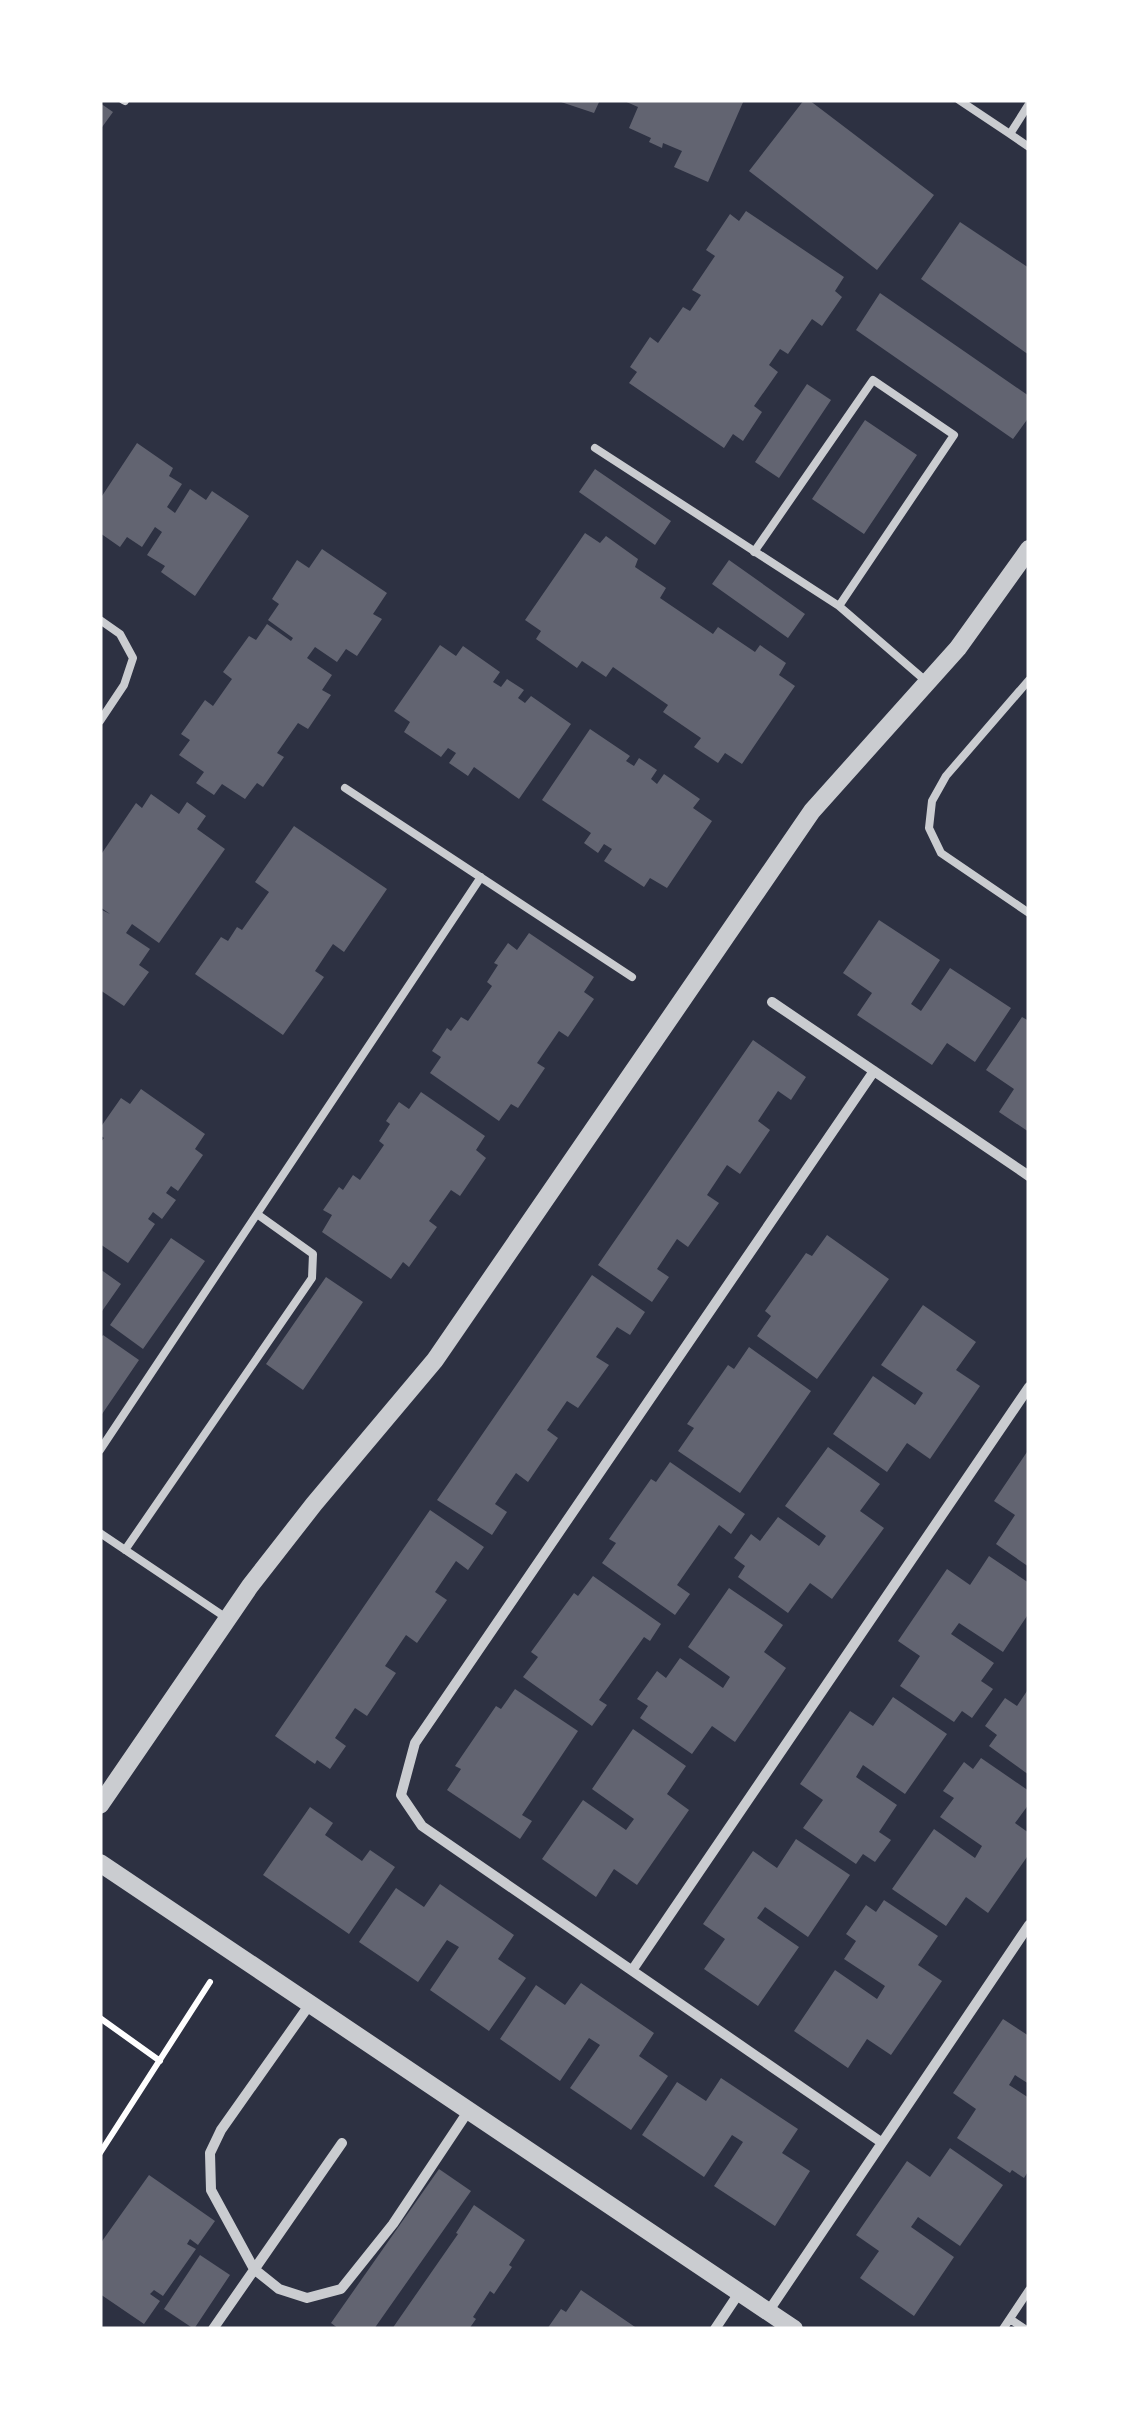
<svg xmlns="http://www.w3.org/2000/svg" width="1129" height="2429" viewBox="0 0 1129 2429" font-family="'Exo 2',sans-serif">
<style>
.building{fill:#626471}
.lines{fill:none;stroke-linecap:round;stroke-linejoin:round}
.path{stroke:#fff;stroke-width:6}
.service{stroke:#caccd0;stroke-width:8}
.minor{stroke:#caccd0;stroke-width:10}
.tertiary{stroke:#caccd0;stroke-width:18}
</style>
<rect width="100%" height="100%" fill="#2d3142"/>
<!-- building -->
<path class="building" d="M555,100H600L594,113Z
M622,100H744L708,182L674,167L682,151L663,143L662,148L649,142L651,138L629,128L638,107Z
M804,100H809L934,195L877,270L749,171Z
M100,103L113,112L100,130Z
M746,211L844,277L835,291L842,297L822,326L812,319L788,354L780,349L769,365L778,372L754,406L762,412L743,441L733,434L724,448L629,383L637,372L630,367L650,337L658,343L683,307L690,311L701,295L692,290L715,256L706,250L730,214L739,221Z
M960,222L1029,268V355L921,279Z
M880,293L1029,396V417L1013,439L856,330Z
M807,384L831,400L779,478L755,462Z
M865,420L917,455L864,534L812,499Z
M137,443L173,468L169,476L182,484L167,507L175,513L190,489L206,500L212,491L249,516L195,596L161,572L165,566L147,555L162,532L155,527L142,547L127,537L120,547L100,533V499Z
M595,469L671,521L655,545L579,492Z
M585,533L600,543L606,536L638,559L635,567L666,588L660,598L713,634L718,627L755,652L760,645L786,663L779,675L795,686L742,764L725,753L718,763L694,747L701,738L663,712L668,705L613,667L606,677L582,661L577,668L536,639L541,631L525,620Z
M322,549L387,593L373,614L382,619L357,656L346,649L337,662L315,647L307,658L332,675L322,690L331,695L308,729L298,723L277,753L284,757L263,787L257,783L245,799L222,784L214,795L196,783L204,772L179,755L190,740L181,734L205,700L213,706L232,679L223,672L249,636L256,640L267,624L291,641L293,638L268,620L279,604L272,599L297,560L309,568Z
M729,560L805,614L788,638L712,584Z
M440,645L456,656L463,646L500,672L493,682L501,687L507,679L524,690L518,698L525,703L531,696L571,724L519,799L474,767L468,776L449,763L456,753L448,748L441,757L404,732L410,722L394,711Z
M590,729L630,756L626,761L634,766L639,758L657,770L651,779L657,784L664,774L700,799L693,808L712,821L667,888L650,878L644,887L604,861L612,849L604,844L598,853L584,843L591,833L542,800Z
M151,794L179,814L187,802L206,816L197,829L225,849L159,943L132,924L126,933L150,949L139,965L149,972L124,1006L100,990V909L110,914L100,907V856L136,803L142,808Z
M294,826L387,889L344,952L333,944L315,971L324,977L283,1035L195,974L221,937L228,941L237,927L242,930L269,892L255,882Z
M879,920L940,960L911,1004L921,1011L950,968L1011,1008L975,1062L947,1043L932,1065L857,1015L872,993L843,973Z
M529,933L594,977L584,992L594,999L568,1037L559,1031L537,1063L545,1068L518,1108L511,1104L499,1121L430,1073L441,1057L432,1051L447,1028L451,1031L461,1017L468,1021L492,986L487,982L498,965L494,963L508,943L517,950Z
M1022,1017L1029,1021V1132L999,1112L1014,1089L986,1070Z
M753,1040L806,1077L791,1100L778,1091L758,1121L770,1130L740,1174L727,1165L707,1195L719,1203L688,1247L677,1239L657,1269L669,1277L652,1302L598,1265Z
M141,1089L205,1134L195,1149L203,1155L178,1191L171,1186L166,1193L176,1200L162,1219L153,1212L148,1219L155,1224L128,1263L100,1244V1143L104,1138L100,1135V1128L121,1098L130,1104Z
M421,1092L485,1136L476,1150L486,1158L460,1196L451,1190L429,1221L437,1227L409,1267L403,1262L391,1279L322,1232L332,1215L323,1210L339,1187L343,1190L353,1175L360,1180L384,1145L379,1141L390,1124L386,1121L399,1102L409,1109Z
M827,1235L889,1279L817,1379L757,1336L771,1316L765,1311L806,1253L812,1256Z
M171,1238L205,1261L143,1349L110,1325Z
M100,1269L121,1284L100,1314Z
M592,1275L645,1312L630,1335L617,1327L596,1357L609,1365L578,1408L567,1401L547,1430L558,1438L528,1482L516,1473L495,1504L507,1512L492,1535L437,1500Z
M326,1277L363,1302L303,1390L266,1364Z
M923,1305L976,1342L956,1370L980,1386L930,1459L907,1443L887,1472L833,1434L873,1376L915,1405L923,1393L881,1365Z
M103,1335L139,1360L100,1417V1339Z
M749,1347L811,1391L740,1493L678,1451L694,1428L687,1424L728,1365L734,1369Z
M828,1447L880,1484L860,1511L884,1528L832,1599L810,1583L788,1613L738,1577L745,1566L734,1558L751,1534L760,1541L778,1517L819,1546L826,1536L785,1506Z
M1029,1449V1567L996,1544L1015,1515L994,1501Z
M670,1462L745,1514L731,1534L719,1525L677,1585L690,1594L675,1615L602,1563L616,1543L609,1539L651,1479L656,1482Z
M430,1510L484,1547L468,1570L456,1561L435,1592L447,1600L417,1643L406,1635L385,1666L396,1673L367,1716L355,1708L335,1738L346,1746L330,1769L317,1760L315,1764L275,1736Z
M989,1556L1029,1583V1613L1003,1652L959,1623L951,1634L994,1663L981,1681L993,1689L972,1718L962,1711L954,1722L900,1686L920,1656L898,1641L947,1569L970,1585Z
M593,1576L661,1624L650,1641L644,1637L599,1700L607,1705L592,1726L523,1677L538,1657L531,1652L574,1593L578,1596Z
M729,1588L783,1625L764,1652L786,1668L735,1742L712,1726L692,1754L640,1718L648,1706L637,1699L657,1671L666,1678L680,1658L723,1688L730,1677L688,1647Z
M1029,1688V1775L989,1746L997,1735L985,1726L1005,1698L1017,1706Z
M515,1689L578,1731L522,1815L532,1821L520,1839L447,1790L461,1769L455,1766L496,1706L501,1709Z
M893,1697L947,1734L905,1794L863,1765L856,1777L897,1805L879,1832L891,1840L875,1862L863,1854L856,1864L803,1828L823,1800L800,1784L850,1711L873,1726Z
M633,1729L686,1766L667,1794L689,1810L637,1885L614,1869L596,1897L542,1859L583,1800L626,1830L634,1819L592,1789Z
M981,1758L1029,1791V1804L1015,1823L1029,1833V1854L988,1913L966,1897L946,1926L892,1889L934,1829L975,1858L982,1846L940,1817L954,1798L943,1791L964,1762L973,1769Z
M310,1807L333,1823L325,1835L362,1861L370,1850L395,1867L349,1934L263,1875Z
M796,1839L850,1875L808,1937L765,1907L757,1918L799,1947L758,2006L704,1969L725,1939L703,1924L753,1851L777,1868Z
M440,1884L514,1935L498,1959L526,1978L489,2031L430,1990L459,1947L447,1940L418,1982L359,1942L396,1888L424,1907Z
M884,1900L938,1936L918,1965L942,1981L891,2055L867,2039L848,2068L794,2031L835,1970L877,1999L885,1986L844,1959L856,1941L846,1934L866,1905L876,1912Z
M581,1983L654,2033L639,2056L668,2076L631,2130L570,2088L600,2045L589,2038L560,2081L500,2039L536,1985L565,2005Z
M1003,2019L1029,2036V2084L1015,2075L1009,2085L1029,2098V2170L1024,2178L1012,2170L1010,2173L957,2138L976,2109L953,2093Z
M721,2078L798,2129L782,2153L810,2171L775,2226L714,2186L743,2142L732,2135L704,2177L642,2135L677,2082L706,2101Z
M950,2148L1003,2185L960,2246L918,2217L911,2227L954,2257L914,2316L860,2278L879,2251L856,2235L907,2161L930,2177Z
M439,2169L471,2191L374,2329H339L331,2323Z
M149,2175L215,2221L198,2245L190,2239L187,2244L196,2249L163,2296L154,2290L150,2294L160,2301L144,2324L100,2294V2244Z
M474,2205L525,2240L509,2265L512,2267L494,2294L490,2291L473,2317L476,2319L469,2329H392L458,2234L456,2233Z
M200,2255L230,2275L194,2329L164,2309Z
M581,2290L638,2329H547L561,2309L566,2312Z"/>
<g class="lines">
<!-- path -->
<path class="path" d="M100,2018L160,2061
M100,2153L210,1982"/>
<!-- service -->
<path class="service" d="M123,100L125,101
M959,100L1010,134L1029,104
M1010,134L1029,147
M595,448L839,606L927,682
M754,552L873,380L954,435L839,606
M100,620L120,634L133,658L124,685L100,721
M1029,680L946,776L932,801L929,828L941,853L1029,913
M345,788L632,977
M100,1450L481,877
M100,1533L228,1619
M125,1550L312,1278L313,1254L257,1214
M1010,2319L1025,2329
M1003,2329L1029,2290"/>
<!-- minor -->
<path class="minor" d="M772,1002L1029,1176
M874,1071L415,1743L401,1795L422,1826L881,2142
M633,1969L1029,1387
M310,2004L221,2130L210,2153L211,2190L254,2269L279,2289L307,2298L341,2289L393,2224L469,2110
M768,2312L1029,1925
M213,2329L342,2143
M715,2329L739,2293"/>
<!-- tertiary -->
<path class="tertiary" d="M100,1805L250,1586L314,1504L435,1360L812,811L958,648L1029,549
M100,1863L794,2329"/>
</g>
<!-- border -->
<rect width="1129" height="2429" fill="none" stroke="#ffffff" stroke-width="205"/>
</svg>
